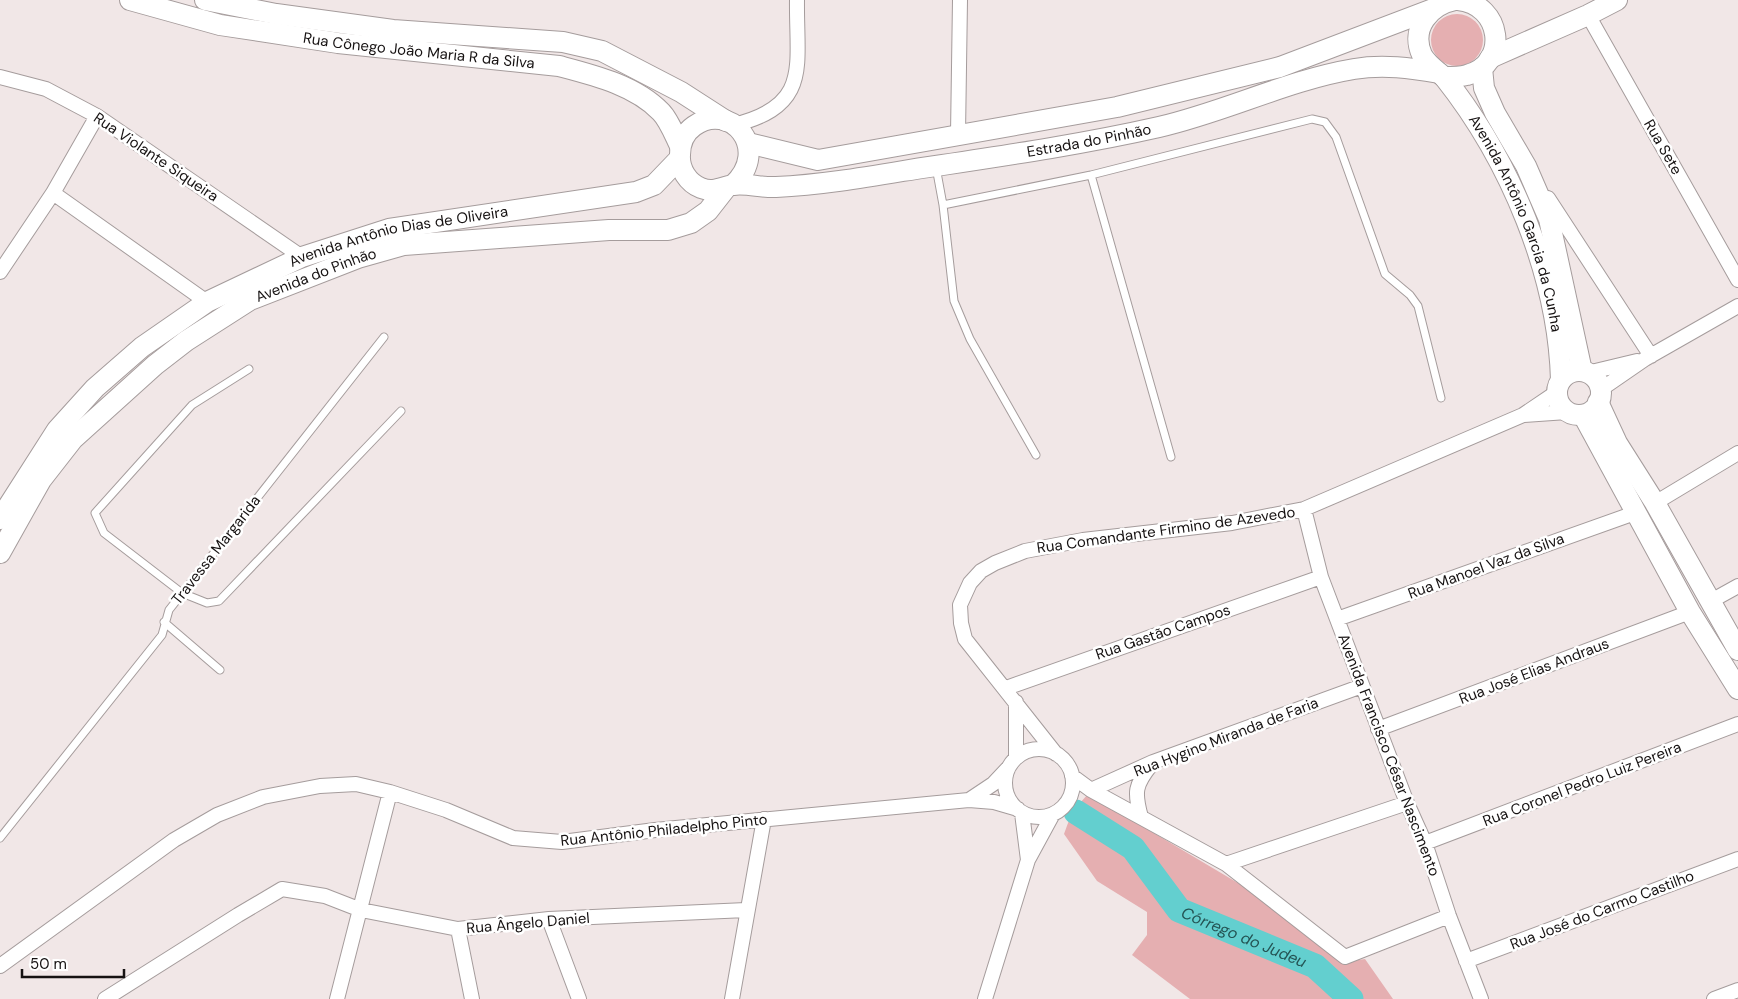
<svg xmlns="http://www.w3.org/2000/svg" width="1738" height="999" viewBox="0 0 1738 999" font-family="'DM Sans',sans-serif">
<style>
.green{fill:#e5afb1}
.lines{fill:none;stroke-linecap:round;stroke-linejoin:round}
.river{stroke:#63cfcf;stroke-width:25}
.lane-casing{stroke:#a59c9c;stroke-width:9}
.street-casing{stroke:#a59c9c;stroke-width:16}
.secondary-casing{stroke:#a59c9c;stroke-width:22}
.lane{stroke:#fff;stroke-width:7}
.street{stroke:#fff;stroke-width:14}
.secondary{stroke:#fff;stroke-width:20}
.labels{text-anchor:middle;stroke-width:5;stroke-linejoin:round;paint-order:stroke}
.street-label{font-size:15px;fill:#161212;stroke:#fff}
.water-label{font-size:16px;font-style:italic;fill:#245454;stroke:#fff}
</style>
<rect width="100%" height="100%" fill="#f1e7e7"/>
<!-- green -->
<path class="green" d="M1431 40a26 26 0 1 1 52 0a26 26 0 1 1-52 0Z
M1088,794L1243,886L1345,962L1365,959L1393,999H1190L1132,955L1147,935V912L1097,881L1064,834L1072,812Z"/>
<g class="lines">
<!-- river -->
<path class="river" id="s1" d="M1076,812L1133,848L1179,910L1315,966L1351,999"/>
<defs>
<path id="lane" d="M936,167L943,205L954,301L970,339L1036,455
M1091,175L1171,457
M943,205L1091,175L1312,119L1325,122L1336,137L1385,274L1410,295L1418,306L1441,398
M249,369L192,405L95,513L104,533L182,593L207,603L219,601L401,411
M164,622L220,670
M0,838L162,635L169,610L384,337"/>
<path id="street" d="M1588,15L1738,280
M0,77L46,89L97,116L302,257
M733,125C812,106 796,66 797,0
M958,134L960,0
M53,193L207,302
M1548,198L1651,356
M0,272L53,193L97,116
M1587,373L1637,361
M1600,390L1645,359L1738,306
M1524,415L1567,412
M1655,503L1738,453
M1304,509L1321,577L1407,803L1425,843L1449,916L1481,999
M1711,601L1738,586
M1337,619L1635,513
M1006,688L1321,577
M1016,702V758
M1378,729L1690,612
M1005 783a34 34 0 1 1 68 0a34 34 0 1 1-68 0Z
M1056,754L965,639L961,623L960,605L970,583L981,571L995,563L1025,551L1083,540L1232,523L1304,509L1523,415L1557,392
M1072,776L1091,790L1226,864L1345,957L1449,916
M1091,790L1153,762L1362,686
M969,800L993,784L1009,767
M1022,813L1028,860
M1141,817C1134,792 1135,785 1151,765
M1425,843L1738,724
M1226,864L1407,803
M549,919L579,999
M458,929L472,999
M1466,961L1738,859
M0,966L174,840L217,815L263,797L320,786L356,784L390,792L446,810L513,838L562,842L655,830L969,800L994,802L1018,809
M105,999L238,915L282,889L325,896L361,910L458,929L549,919L746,910
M337,999L390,792
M732,999L764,819
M985,999L1028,860L1053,814
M1714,999L1738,990"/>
<g id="secondary">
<path id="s2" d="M130,0L220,25L338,43L559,66C593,75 635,85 661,112C669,120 675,136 680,146"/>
<path d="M205,0L276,14L393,30L563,42L602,51L681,92L726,121"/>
<path d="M1455,0C1430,5 1410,28 1422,55C1427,64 1436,70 1444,77C1452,77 1460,77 1467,75C1510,64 1502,4 1458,0"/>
<path d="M1490,58L1588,15L1617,0"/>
<path d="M1482,68L1484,88L1495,113L1526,166L1549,219L1582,371"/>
<path id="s3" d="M1444,77C1510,160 1558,274 1561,380"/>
<path d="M748,143L818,160L1117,107L1280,67L1433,9"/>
<path id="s4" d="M733,185C772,149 730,100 694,126C684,133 680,143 680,155C679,169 688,183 701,188C714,193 721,187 733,185C747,183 762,188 776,187C819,185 861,178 903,171C988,158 1075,146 1159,127C1225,112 1288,80 1354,69C1383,64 1411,68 1439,73"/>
<circle cx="1579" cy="393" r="22"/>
<path d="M1598,402L1617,443L1655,503L1738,650"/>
<path d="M1583,415L1690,612L1738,689"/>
<path id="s5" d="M0,519L57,430L95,388L142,347L207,302L302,257L389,229L636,192L654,185L679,159"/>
<path id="s6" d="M0,553L41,480L73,439L155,365L186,341L250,300L358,258L404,245L609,230H668L691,223L708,211L726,188"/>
</g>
</defs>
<!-- lane casing -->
<use href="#lane" class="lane-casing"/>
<!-- street casing -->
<use href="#street" class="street-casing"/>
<!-- secondary casing -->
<use href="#secondary" class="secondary-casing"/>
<!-- lane -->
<use href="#lane" class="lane"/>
<!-- street -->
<use href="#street" class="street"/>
<!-- secondary -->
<use href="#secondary" class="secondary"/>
</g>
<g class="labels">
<!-- street labels -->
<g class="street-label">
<text dy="5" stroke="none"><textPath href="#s2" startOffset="294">Rua Cônego João Maria R da Silva</textPath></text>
<text dy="5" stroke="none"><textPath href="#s4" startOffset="580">Estrada do Pinhão</textPath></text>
<text transform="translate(1663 147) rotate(60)" y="5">Rua Sete</text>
<text transform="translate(156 157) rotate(34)" y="5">Rua Violante Siqueira</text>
<text dy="5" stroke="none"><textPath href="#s3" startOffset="165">Avenida Antônio Garcia da Cunha</textPath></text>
<text dy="5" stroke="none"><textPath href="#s5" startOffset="508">Avenida Antônio Dias de Oliveira</textPath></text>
<text dy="5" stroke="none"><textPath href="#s6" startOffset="432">Avenida do Pinhão</textPath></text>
<text transform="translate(1166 530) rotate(-8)" y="5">Rua Comandante Firmino de Azevedo</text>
<text transform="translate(216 550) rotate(-52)" y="5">Travessa Margarida</text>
<text transform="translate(1486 566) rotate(-20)" y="5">Rua Manoel Vaz da Silva</text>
<text transform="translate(1163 632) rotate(-19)" y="5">Rua Gastão Campos</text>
<text transform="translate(1534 671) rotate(-21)" y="5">Rua José Elias Andraus</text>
<text transform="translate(1226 737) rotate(-21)" y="5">Rua Hygino Miranda de Faria</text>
<text transform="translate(1389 755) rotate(69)" y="5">Avenida Francisco César Nascimento</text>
<text transform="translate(1582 784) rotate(-21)" y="5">Rua Coronel Pedro Luiz Pereira</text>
<text transform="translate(664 830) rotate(-6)" y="5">Rua Antônio Philadelpho Pinto</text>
<text transform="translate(1602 910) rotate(-21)" y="5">Rua José do Carmo Castilho</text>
<text transform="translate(528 923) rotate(-5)" y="5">Rua Ângelo Daniel</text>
</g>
<!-- water labels -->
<g class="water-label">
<text dy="6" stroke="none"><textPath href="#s1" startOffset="215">Córrego do Judeu</textPath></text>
</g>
</g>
<!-- scale -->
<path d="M22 969v8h102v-8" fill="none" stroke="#161212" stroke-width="2.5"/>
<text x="30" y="969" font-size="15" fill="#161212" stroke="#ffffff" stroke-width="4" paint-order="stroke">50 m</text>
</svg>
